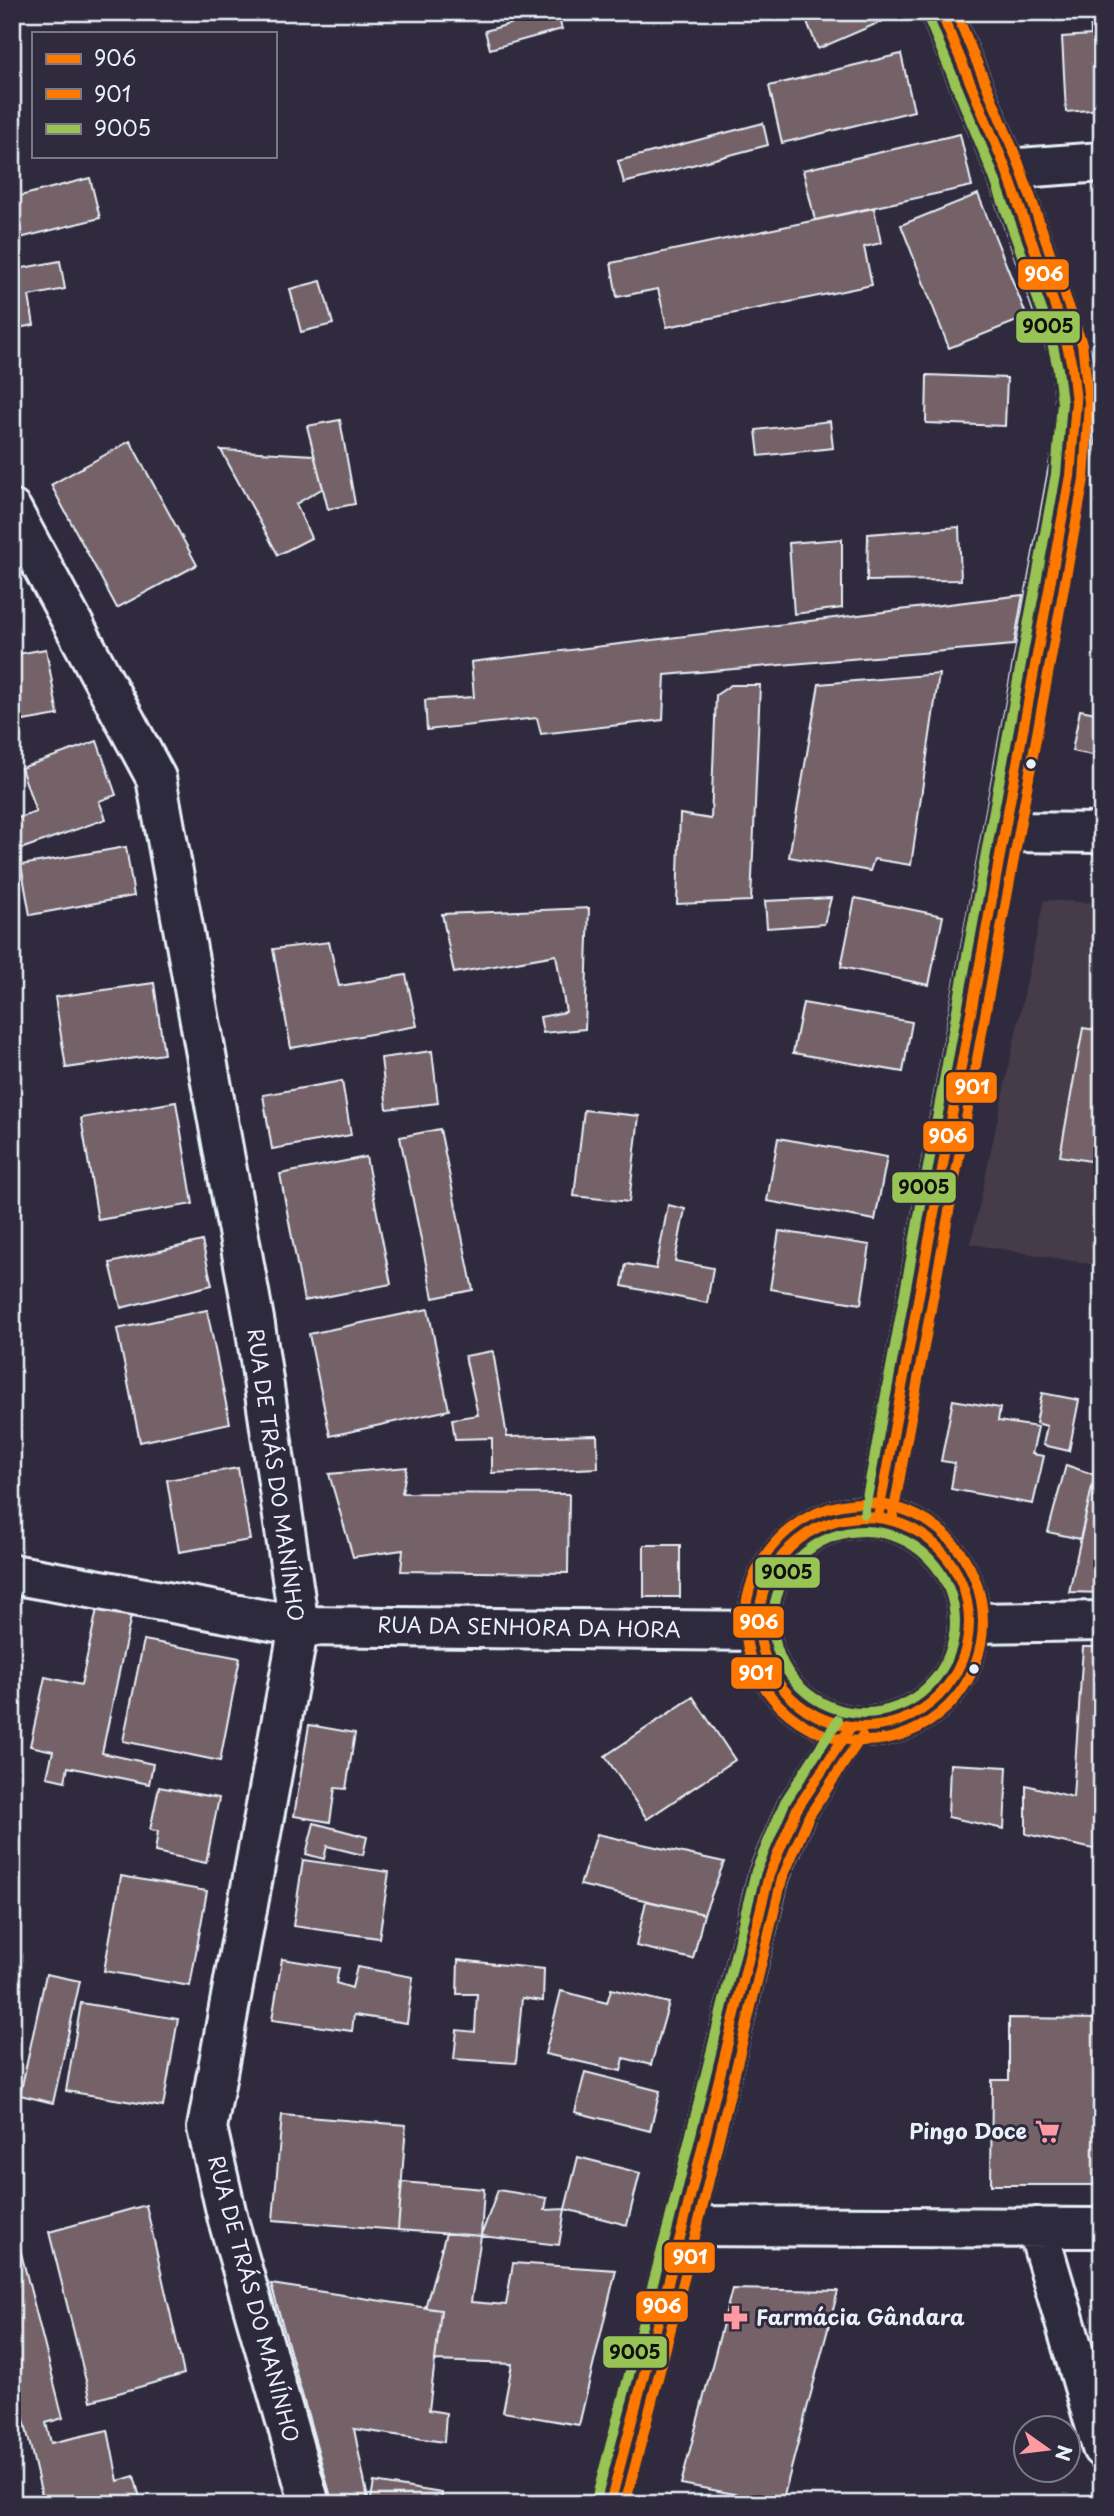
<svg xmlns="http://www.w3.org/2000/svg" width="1114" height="2516" viewBox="0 0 1114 2516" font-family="'Playpen Sans',sans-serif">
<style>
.built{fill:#443b4a}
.building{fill:#756269;stroke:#e8f1f8;stroke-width:2}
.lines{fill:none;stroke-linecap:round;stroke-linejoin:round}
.minor-casing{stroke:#e8f1f8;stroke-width:44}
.tertiary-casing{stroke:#e8f1f8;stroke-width:44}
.secondary-casing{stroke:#e8f1f8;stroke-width:44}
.minor{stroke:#2f2a3d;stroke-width:38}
.tertiary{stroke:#2f2a3d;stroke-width:38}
.secondary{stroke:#2f2a3d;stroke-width:38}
.bus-1-casing{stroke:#2f2a3d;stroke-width:16}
.bus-2-casing{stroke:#2f2a3d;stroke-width:16}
.bus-3-casing{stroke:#2f2a3d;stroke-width:16}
.bus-1{stroke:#ff7900;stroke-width:10}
.bus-2{stroke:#ff7900;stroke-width:10}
.bus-3{stroke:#98c455;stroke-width:10}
.bus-dot{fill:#e8f1f8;stroke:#2f2a3d;stroke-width:2.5}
.labels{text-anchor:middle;stroke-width:6;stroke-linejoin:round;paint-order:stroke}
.street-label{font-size:21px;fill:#e8f1f8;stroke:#2f2a3d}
.poi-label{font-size:21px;font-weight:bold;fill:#e8f1f8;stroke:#2f2a3d;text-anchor:end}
.line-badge{stroke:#2f2a3d;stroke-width:2.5}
.badge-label{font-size:19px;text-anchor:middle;font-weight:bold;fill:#fff}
.pale-badge-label{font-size:19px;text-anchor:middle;font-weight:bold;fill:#111}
</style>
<rect width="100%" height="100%" fill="#2f2a3d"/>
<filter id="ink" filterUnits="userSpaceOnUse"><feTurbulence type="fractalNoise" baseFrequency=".0143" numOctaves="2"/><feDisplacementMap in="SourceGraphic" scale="14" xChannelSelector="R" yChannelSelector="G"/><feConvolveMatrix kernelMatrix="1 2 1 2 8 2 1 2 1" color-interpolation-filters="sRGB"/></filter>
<g filter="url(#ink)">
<!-- built -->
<path class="built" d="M1044,900L1102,903V1266L971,1244Z"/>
<!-- building -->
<path class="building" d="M552,12H557L562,29L490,49L485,31Z
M803,12H882L885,20L818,49Z
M1090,12H1102V109L1066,112L1062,37L1091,35Z
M901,54L914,111L782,143L769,86Z
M763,123L768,145L624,183L618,161Z
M960,134L972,186L815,220L803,170Z
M90,178L100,218L12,240V198Z
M978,194L1027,317L949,348L901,225Z
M874,208L881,243L864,247L872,285L667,327L658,289L617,297L611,263Z
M60,261L65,289L29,296L34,325L12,329V270Z
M321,281L333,324L301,332L290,289Z
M927,375L1007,378L1005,426L926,423Z
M340,420L355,504L328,509L307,426Z
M830,421L833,448L759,456L756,430Z
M130,441L197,565L117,608L51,485Z
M221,450L314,455L323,488L296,504L311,538L278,555Z
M959,527L961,580L867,581L868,534Z
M842,539V608L794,614L789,543Z
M1023,595L1014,645L665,675L663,720L541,734L537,718L427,730L425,700L474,697L471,662Z
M46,649L58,715L12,723V655Z
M939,674L911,865L874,859L870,871L789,857L819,684Z
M731,685H760L751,901L677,904L680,814L711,819L716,695Z
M1080,710L1102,714V757L1072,751Z
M97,741L116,795L99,801L106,819L12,852V820L36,812L21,768Z
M126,847L134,896L30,915L21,865Z
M831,898L824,924L767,928L765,901Z
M855,898L943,916L929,985L841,967Z
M589,908L585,1029L543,1033L540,1017L566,1012L556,955L454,973L442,914Z
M329,942L339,986L406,975L417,1026L291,1048L273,949Z
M154,983L164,1054L66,1068L55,997Z
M803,1003L912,1022L903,1072L793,1053Z
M1083,1028L1102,1031V1163L1060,1156Z
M432,1051L438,1103L387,1109L381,1058Z
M342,1081L351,1135L272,1149L263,1095Z
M176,1102L193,1204L98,1220L81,1118Z
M584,1110L639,1116L629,1202L574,1196Z
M440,1129L473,1290L433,1298L400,1137Z
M778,1138L887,1157L875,1220L767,1201Z
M366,1157L391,1284L304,1301L280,1174Z
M668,1205L685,1209L675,1261L713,1268L707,1303L622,1286L626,1264L656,1269Z
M779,1231L870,1245L861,1304L770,1289Z
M202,1241L212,1285L121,1308L110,1263Z
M428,1309L449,1410L330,1436L309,1334Z
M207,1310L230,1423L140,1442L117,1329Z
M493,1351L507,1437L597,1435L598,1468L492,1473V1438L455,1439L452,1419L478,1415L465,1356Z
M1042,1393L1079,1400L1069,1451L1043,1445L1047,1426L1036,1423Z
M953,1400L1000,1408L998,1421L1038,1427L1032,1454L1044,1456L1033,1504L951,1489L955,1463L941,1461Z
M1066,1465L1095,1475L1080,1539L1048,1532Z
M407,1467L402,1493L569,1494L568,1573L401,1571L403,1550L353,1557L329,1474Z
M238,1468L250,1540L179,1552L167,1480Z
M1092,1487L1102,1490V1593L1069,1592Z
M644,1545H680V1597H644Z
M97,1609L131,1616L102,1753L153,1764L149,1784L68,1767L65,1781L47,1777L53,1751L30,1746L45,1677L81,1685Z
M144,1640L240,1658L220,1761L123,1741Z
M1083,1647H1102V1851L1026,1834V1785L1073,1797Z
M693,1697L735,1760L647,1819L605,1756Z
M309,1725L355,1733L346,1789L335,1788L330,1822L294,1816Z
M950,1764L1007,1767L1004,1829L948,1817Z
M159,1787L219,1798L206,1863L155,1852L158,1831L150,1830Z
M314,1823L367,1837L363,1855L327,1846L324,1859L306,1854Z
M597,1834L724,1862L704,1914L580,1885Z
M303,1860L389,1872L379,1938L293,1926Z
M121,1876L207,1891L190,1986L104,1971Z
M646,1901L704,1914L693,1959L636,1946Z
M282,1959L339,1968L336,1983L352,1988L357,1967L413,1977L407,2023L354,2015L352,2031L272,2020Z
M458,1960L544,1969L543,2001L522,1998L516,2063L454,2059L457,2030L475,2032L477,1994H457Z
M46,1974L80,1981L53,2103L20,2095Z
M611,1989L669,2003L651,2065L624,2058L621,2071L545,2054L561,1991L607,2003Z
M81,2003L178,2019L163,2107L66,2091Z
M1009,2018L1102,2019V2185H991L992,2080H1009Z
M585,2072L660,2091L650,2131L575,2112Z
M282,2115L406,2125L398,2230L273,2220Z
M578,2157L640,2173L627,2225L565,2209Z
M402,2182L484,2189L481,2236L398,2230Z
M498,2190L547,2198L545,2210L565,2209L559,2245L481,2236Z
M146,2205L184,2374L91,2401L49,2232Z
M446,2233L481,2236L471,2302L506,2305L513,2263L616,2270L579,2425L503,2412L512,2364L435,2361L441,2310L425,2308Z
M17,2237L63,2418L46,2423L51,2443L108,2430L118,2481L134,2476L141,2501L131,2504H44L12,2369V2239Z
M271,2284L441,2310L429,2410L446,2413L444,2442L354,2429L369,2504H333Z
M732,2289L838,2291L782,2503L681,2484Z
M374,2482L442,2493L441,2504H370Z"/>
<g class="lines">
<defs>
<path id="minor" d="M12,510L156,778L255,1325L299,1626L207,2128L228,2220L310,2504
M1005,832L1102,833
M12,1574L299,1626L760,1631
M969,1623L1102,1621
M683,2226L1102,2228
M1037,2227L1102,2448"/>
<path id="tertiary" d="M941,12L1006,169"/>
<path id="secondary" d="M759 1622a105 105 0 1 1 210 0a105 105 0 1 1-210 0Z
M878,1517L1074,445L1077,412L1071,356L1006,169L1102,162
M610,2504L683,2226L769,1875L797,1809L850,1728"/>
</defs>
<!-- minor casing -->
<use href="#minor" class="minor-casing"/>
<!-- tertiary casing -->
<use href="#tertiary" class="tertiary-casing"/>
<!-- secondary casing -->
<use href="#secondary" class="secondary-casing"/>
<!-- minor -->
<use href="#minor" class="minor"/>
<!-- tertiary -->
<use href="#tertiary" class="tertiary"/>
<!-- secondary -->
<use href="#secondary" class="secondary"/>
<defs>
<path id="bus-1" d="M759 1622a105 105 0 1 1 210 0a105 105 0 1 1-210 0Z
M878,1517L1070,476L1076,402L1072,366L1063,329L1006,169L941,12
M610,2504L683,2226L769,1875L797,1809L850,1728"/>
<path id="bus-2" d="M745 1622a119 119 0 1 1 238 0a119 119 0 1 1-238 0Z
M892,1520L1084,479L1089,402L1082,344L1019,164L956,12
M625,2504L697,2229L782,1879L809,1816L862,1736"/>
<path id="bus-3" d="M864,1514L1056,474L1062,403L1058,369L1050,333L993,174L928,17
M773 1622a91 91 0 1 1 182 0a91 91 0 1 1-182 0Z
M596,2500L669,2223L756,1871L785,1802L838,1720"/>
</defs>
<!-- bus-1 casing -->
<use href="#bus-1" class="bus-1-casing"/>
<!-- bus-2 casing -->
<use href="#bus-2" class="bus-2-casing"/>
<!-- bus-3 casing -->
<use href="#bus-3" class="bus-3-casing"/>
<!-- bus-1 -->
<use href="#bus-1" class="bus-1"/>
<!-- bus-2 -->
<use href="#bus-2" class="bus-2"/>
<!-- bus-3 -->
<use href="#bus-3" class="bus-3"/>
</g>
</g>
<!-- icons -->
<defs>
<symbol id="supermarket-bare" viewBox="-9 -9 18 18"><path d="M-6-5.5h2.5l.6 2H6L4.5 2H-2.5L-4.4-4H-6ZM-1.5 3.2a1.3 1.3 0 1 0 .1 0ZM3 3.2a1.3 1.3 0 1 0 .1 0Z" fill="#ff9aa2" stroke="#2f2a3d" stroke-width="2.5" paint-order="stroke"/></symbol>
<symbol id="pharmacy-bare" viewBox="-9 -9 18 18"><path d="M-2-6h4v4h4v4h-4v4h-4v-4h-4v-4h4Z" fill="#ff9aa2" stroke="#2f2a3d" stroke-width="2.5" paint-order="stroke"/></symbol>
</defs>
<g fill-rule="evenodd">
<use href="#supermarket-bare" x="1030" y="2114" width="35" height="35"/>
<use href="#pharmacy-bare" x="718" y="2300" width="35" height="35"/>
</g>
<!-- markers -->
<g class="bus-dot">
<circle cx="1031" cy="764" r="6"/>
<circle cx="974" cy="1669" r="6"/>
</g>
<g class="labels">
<!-- street labels -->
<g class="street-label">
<text transform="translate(275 1475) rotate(82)" y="7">RUA DE TRÁS DO MANÍNHO</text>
<text transform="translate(529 1628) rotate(1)" y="7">RUA DA SENHORA DA HORA</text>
<text transform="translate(253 2299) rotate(75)" y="7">RUA DE TRÁS DO MANÍNHO</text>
</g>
<!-- poi labels -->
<g class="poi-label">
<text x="1027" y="2139">Pingo Doce</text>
<text x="756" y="2325" text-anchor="start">Farmácia Gândara</text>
</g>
</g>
<g class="line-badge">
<rect x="1017" y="258" width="53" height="33" rx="7" fill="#ff7900"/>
<rect x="1015" y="310" width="66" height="34" rx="7" fill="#98c455"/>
<rect x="945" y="1071" width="53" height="33" rx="7" fill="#ff7900"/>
<rect x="922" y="1120" width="53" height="33" rx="7" fill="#ff7900"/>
<rect x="891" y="1171" width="66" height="33" rx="7" fill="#98c455"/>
<rect x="754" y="1556" width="67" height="33" rx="7" fill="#98c455"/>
<rect x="732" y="1605" width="53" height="34" rx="7" fill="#ff7900"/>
<rect x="730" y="1656" width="53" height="34" rx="7" fill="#ff7900"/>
<rect x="663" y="2241" width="53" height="33" rx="7" fill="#ff7900"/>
<rect x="635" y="2290" width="54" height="33" rx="7" fill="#ff7900"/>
<rect x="602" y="2335" width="66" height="34" rx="7" fill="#98c455"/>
</g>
<g class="badge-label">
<text x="1044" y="281">906</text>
<text x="972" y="1094">901</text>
<text x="948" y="1143">906</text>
<text x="759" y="1629">906</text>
<text x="756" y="1680">901</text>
<text x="690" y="2264">901</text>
<text x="662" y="2313">906</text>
</g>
<g class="pale-badge-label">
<text x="1048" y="333">9005</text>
<text x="924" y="1194">9005</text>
<text x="787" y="1579">9005</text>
<text x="635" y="2359">9005</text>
</g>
<!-- margin -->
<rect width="1114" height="2516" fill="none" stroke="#2f2a3d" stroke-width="42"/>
<rect x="21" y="21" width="1072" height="2474" fill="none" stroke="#e8f1f8" stroke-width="2.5" filter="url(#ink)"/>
<!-- legend -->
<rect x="32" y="32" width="245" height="126" fill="#2f2a3d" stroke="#797a88" stroke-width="2"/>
<rect x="46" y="54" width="35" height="10" fill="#ff7900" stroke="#797a88" stroke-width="2"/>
<text x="94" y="66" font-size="21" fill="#e8f1f8">906</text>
<rect x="46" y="89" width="35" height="10" fill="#ff7900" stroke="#797a88" stroke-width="2"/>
<text x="94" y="102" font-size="21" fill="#e8f1f8">901</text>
<rect x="46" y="124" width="35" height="10" fill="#98c455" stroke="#797a88" stroke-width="2"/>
<text x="94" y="136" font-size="21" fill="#e8f1f8">9005</text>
<!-- north arrow -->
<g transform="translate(1047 2449) rotate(104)"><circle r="33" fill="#2f2a3d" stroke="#797a88" stroke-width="2"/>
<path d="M0-5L12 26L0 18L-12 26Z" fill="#ff9aa2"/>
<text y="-10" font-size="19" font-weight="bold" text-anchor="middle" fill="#e8f1f8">N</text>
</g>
</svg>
